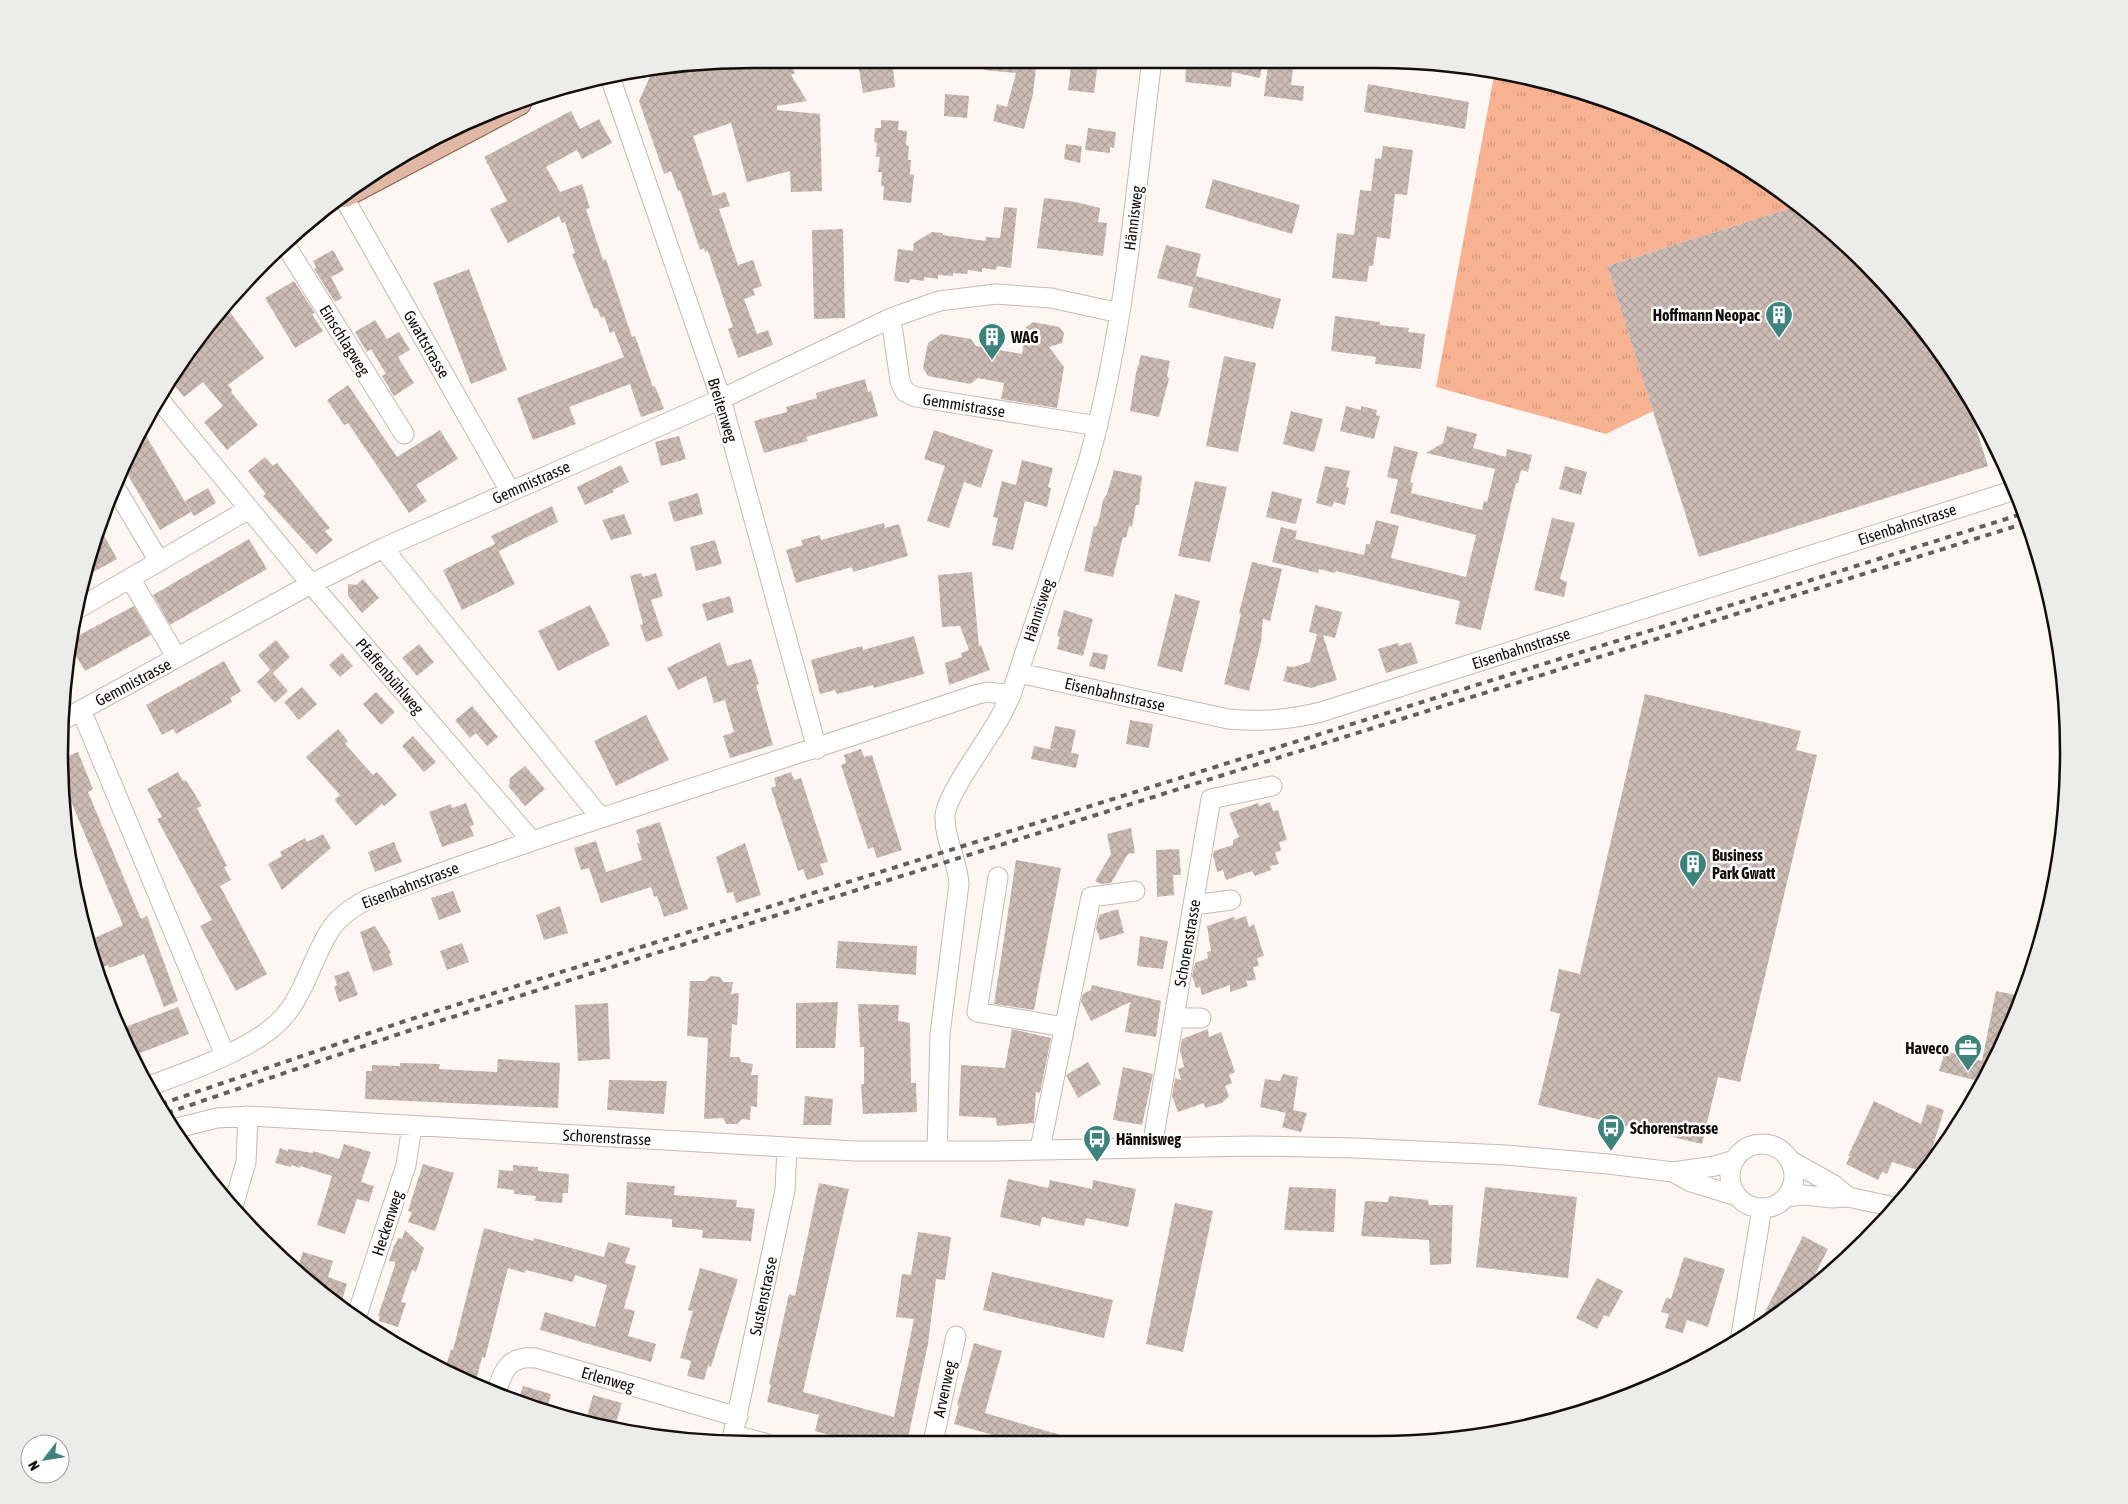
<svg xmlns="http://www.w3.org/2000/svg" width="2128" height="1504" viewBox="0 0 2128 1504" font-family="'Asap Condensed',sans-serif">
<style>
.grass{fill:url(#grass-tufts)}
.building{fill:url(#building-cross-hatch)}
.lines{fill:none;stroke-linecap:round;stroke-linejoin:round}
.minor-casing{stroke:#c9b9b1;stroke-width:21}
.major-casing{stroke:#8a5e49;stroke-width:26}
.minor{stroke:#fff;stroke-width:19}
.major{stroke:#dfb9a6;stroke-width:24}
.rail{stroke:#635d5b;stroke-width:4;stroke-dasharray:6 6;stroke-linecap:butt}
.labels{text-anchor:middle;stroke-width:5;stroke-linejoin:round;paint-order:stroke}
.street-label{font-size:16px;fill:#130d0b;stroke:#fff}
.poi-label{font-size:16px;font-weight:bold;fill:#130d0b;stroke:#fff;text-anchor:start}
.rim{fill:none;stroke:#130d0b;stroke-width:2.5}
</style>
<defs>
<pattern id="grass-tufts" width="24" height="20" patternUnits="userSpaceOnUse" patternTransform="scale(1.25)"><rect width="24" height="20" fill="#f7b291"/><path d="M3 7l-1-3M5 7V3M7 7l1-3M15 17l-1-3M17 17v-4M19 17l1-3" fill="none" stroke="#d3987c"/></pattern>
<pattern id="building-cross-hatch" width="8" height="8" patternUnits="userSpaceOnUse" patternTransform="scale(1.25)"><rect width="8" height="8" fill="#cdbcb5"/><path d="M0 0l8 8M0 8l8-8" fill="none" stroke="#afa09a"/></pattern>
</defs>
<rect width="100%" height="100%" fill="#fdf6f3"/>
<!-- grass -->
<path class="grass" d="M1495,71L1512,72L1599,96L1722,151L1801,205L1607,266L1653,411L1606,434L1436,387Z"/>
<!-- building -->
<path class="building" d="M752,59H787L795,73L791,75L807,101L777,106V110L820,114L822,191L791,192L790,171L747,182L731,123L693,136L713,196L725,192L730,206L719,209L738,265L753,260L762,286L753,289L755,295L744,299L757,334L768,330L773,345L738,358L728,329L733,327L708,251L705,252L704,248L700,250L680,190L678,191L671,171L664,174L639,101L652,72Z
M860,59H892L895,87L863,93L858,63H861Z
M984,59H1037L1033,94L1024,129L993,121L997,104L1007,107L1016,73L984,70Z
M1072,59L1098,62L1094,93L1068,90Z
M1187,59H1263L1260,78L1232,72L1231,87L1185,82Z
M1268,66L1293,69L1291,85L1304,86L1303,101L1264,96Z
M1368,84L1469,102L1465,129L1364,112Z
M945,94L969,96L967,118L944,116Z
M571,111L580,129L599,119L612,143L582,159L577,150L546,167L560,192L582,184L590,208L586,209L603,260L606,259L632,337L635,336L653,387L655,386L664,409L641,417L630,384L569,407L576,424L533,440L517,398L624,357L614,331L610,333L604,316L601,318L597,308L594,309L572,254L575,253L565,222L562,223L559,216L508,243L490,209L507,201L484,157Z
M881,120L899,121L898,130L907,131L906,145L909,146L908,160H911L910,174L914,175L911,203L883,200L884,186H881L882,172H878L880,157H876L877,143L874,142L875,128H881Z
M1088,128L1116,132L1114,148L1110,147V153L1085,150Z
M1066,144L1082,146L1080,163L1064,159Z
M1383,146L1413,150L1407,195L1395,194L1390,239L1377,237L1373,266H1369L1367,282L1332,278L1337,233L1354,235L1360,190L1371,191L1375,158L1381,159Z
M1213,179L1300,205L1292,234L1205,208Z
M1044,198L1076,202L1100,208L1098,222L1107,223L1103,256L1037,248Z
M1801,205L1897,295L1976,405L1977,407L1970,409L1988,466L1699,557L1607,266Z
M1004,207L1017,208L1011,268L997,266L996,270L982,268V272L968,270L967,274L953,273V276L938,275V279L924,277V281L910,279L909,283L894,281L898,249L913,251L914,243L932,232L943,233V235L985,241L986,237L1000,238Z
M843,229L845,318L814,319L812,230Z
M1166,245L1201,254L1193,287L1157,278Z
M333,250L344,270L331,277L342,298L335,302L314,269L316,267L313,261Z
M469,269L507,370L471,384L433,283Z
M1196,276L1281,299L1273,329L1188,307Z
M294,281L315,313L312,314L323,331L295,348L265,298Z
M224,304L264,358L228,385L232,390L231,392L258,425L227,450L204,422L223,406L203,382L184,397L170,380Z
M1335,316L1380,322V325L1409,328L1408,332L1425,334L1421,369L1375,364L1376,357L1331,351Z
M375,320L387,339L399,332L410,350L398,357L414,383L394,396L382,376L386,374L371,349L367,352L355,332Z
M1033,322L1059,327L1064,333L1062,343L1049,347L1064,367L1057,408L1001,399L1004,383L978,378L970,384L928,376L923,368L928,343L941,334L971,339L976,346L1022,354L1026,327Z
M1141,355L1170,361L1167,376L1169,379L1159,417L1130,411L1136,373Z
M1224,356L1256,363L1238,452L1206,446Z
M865,379L868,392L871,391L878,416L806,437L808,441L764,453L754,421L787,412L786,407L817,398L816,393Z
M348,385L397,457L440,430L458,459L416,485L427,501L409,513L348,423L344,425L327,400Z
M1346,406L1361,410V406L1377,410L1376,415L1380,416L1374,439L1340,431Z
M1291,411L1323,419L1314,452L1283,444Z
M1447,426L1477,434L1473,448L1506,457L1507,449L1532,455L1528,472L1521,470L1518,483H1516L1481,630L1455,624L1460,601L1336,571L1335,573L1319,569L1318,573L1272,562L1281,527L1297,531L1295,539L1364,555L1366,544H1370L1376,520L1399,526L1391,558L1466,577L1476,535L1390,513L1398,480L1403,481L1387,477L1394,446L1418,452L1410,482L1413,483L1411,493L1482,510L1484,501L1487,502L1495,469L1426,453L1443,443Z
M141,427L191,512L160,530L122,465Z
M934,430L993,450L981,488L964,482L949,528L927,521L945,466L924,459Z
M679,436L686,459L661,466L655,442Z
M265,457L273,466L277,463L330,528L325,531L333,540L316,554L263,496L266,494L248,471Z
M1022,460L1053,468L1048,487L1051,488L1047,507L1025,501L1013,550L992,545L998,518L993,517L1002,481L1016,485Z
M621,465L629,482L613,490L614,492L585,505L577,487Z
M1325,466L1350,471L1346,487L1349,488L1345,505L1334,502L1332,507L1316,503Z
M1565,466L1587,472L1581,495L1559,489Z
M1114,470L1142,476L1139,505H1136L1132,527L1129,526L1126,538L1123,537L1113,577L1084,571L1094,526L1096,527L1099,520L1103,500L1107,494Z
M1195,481L1227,487L1210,562L1178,556Z
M208,488L216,503L194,516L185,501Z
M1272,491L1302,499L1296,524L1266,517Z
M698,493L703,514L674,522L668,502Z
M552,506L558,522L499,551L497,548L515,584L462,610L443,570L495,544L491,536Z
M624,514L632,534L611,540L602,520Z
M1552,518L1575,523L1560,579L1567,582L1564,597L1534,590Z
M884,523L885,528L899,524L908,556L853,572L852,567L796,583L786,550L803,545L801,540L820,535L821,540Z
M100,528L117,559L88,575L100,532Z
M249,539L267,569L170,625L153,595Z
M715,540L722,564L696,571L690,547Z
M1252,562L1282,569L1270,621L1263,619L1261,642L1249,691L1224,684L1241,614L1239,613Z
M972,572L979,646L981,645L990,670L949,685L945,663L962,657L961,653L969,650L960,626L942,627L938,575Z
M641,573L643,577L656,573L663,596L651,600L663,636L646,642L640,625L643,624L630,576Z
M363,579L379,598L362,613L348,596V584L356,585Z
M1175,594L1200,601L1182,672L1157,666Z
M730,596L734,612L707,621L702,604Z
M590,605L610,645L558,671L538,631Z
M1315,605L1342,612L1335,638L1323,635L1337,680L1311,688L1283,681L1287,666L1293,667L1310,662L1317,634L1309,632Z
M134,606L151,635L85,671L69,644L70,640Z
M1064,610L1093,619L1083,656L1057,649L1060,637L1057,636Z
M914,636L924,674L874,688L873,685L837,694L835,690L820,694L811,660L862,646L863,650Z
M276,640L290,657L273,673L258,655Z
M720,642L727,666L751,659L759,684L756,685L773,745L730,758L723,736L734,732L725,700L714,703L706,676L678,690L667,668Z
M1411,642L1418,663L1386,673L1378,649L1398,643L1399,646Z
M419,644L434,662L417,676L402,658Z
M1093,652L1108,655L1105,670L1089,666Z
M342,653L353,666L340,677L329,665Z
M224,661L241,691L230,698L232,702L176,734L173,729L162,735L146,705Z
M270,670L288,691L275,703L257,682Z
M302,687L317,704L299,720L284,702Z
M376,692L395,712L381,725L363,704Z
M1645,694L1801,731L1796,750L1817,755L1740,1082L1718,1077L1702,1144L1538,1105L1560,1014L1550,1011L1559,969L1580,974Z
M472,706L498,737L487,746L476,733L470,738L455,720Z
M646,715L669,760L616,786L594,741Z
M1130,720L1153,724L1149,748L1126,744Z
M1055,726L1076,730L1071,753L1079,754L1076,768L1031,759L1034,746L1054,750L1050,748Z
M338,729L348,741L345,744L373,775L377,772L397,795L384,806L382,804L356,826L336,802L335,799L340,795L306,757Z
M413,736L436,762L424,772L402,746Z
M861,749L864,757L872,755L902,850L877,858L873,847L868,849L841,765L846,763L844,755Z
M78,752L93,789L88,792L141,919L147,916L178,1001L164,1007L144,954L109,968L108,965L100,968L90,940L123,925L70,799L61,803V759Z
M525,766L545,789L525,806L509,787L510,778Z
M178,772L183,781L186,780L202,806L197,808L227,866L224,867L231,880L220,886L267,974L236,991L200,926L212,920L157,819L162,817L147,789Z
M791,772L794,780L801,778L828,862L820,864L824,875L807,880L803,869L798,871L771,788L776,786L774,778Z
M1270,802L1273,811L1278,810L1287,840L1279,842L1281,850L1275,853L1279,864L1270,866L1271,870L1255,876L1252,871L1226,880L1223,870L1217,872L1213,855L1214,851L1233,845V840L1239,837L1229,813L1258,803L1259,806Z
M466,803L474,825L470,826L474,836L442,847L429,812L451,804L452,808Z
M660,822L688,909L664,917L657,896L654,897L651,887L601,903L589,868L581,870L574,848L596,841L606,872L642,860L637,843H640L636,830Z
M1131,828L1135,853L1128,854L1111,883L1101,884L1095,881L1111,854L1107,834Z
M323,834L331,848L282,890L268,864L282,856L280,852L305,838L307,842Z
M394,842L402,862L375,872L368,852Z
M745,843L761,895L736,903L733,892L727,893L716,857Z
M1179,849L1181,875H1173L1174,895L1157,897L1156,850Z
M1016,860L1061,868L1034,1010L994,1004Z
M453,891L461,912L439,920L431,898Z
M560,906L568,933L544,940L536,915Z
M1118,909L1124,933L1100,940L1096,928L1099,915Z
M1246,916L1249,927L1254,924L1264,956L1257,958L1259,966L1253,967L1256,980L1246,981L1248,986L1230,992V985L1202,995L1200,987L1196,988L1192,976L1195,963L1208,958L1207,952L1211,951L1207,926L1234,917L1235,920Z
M375,926L391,953L389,954L393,965L373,972L360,932Z
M1140,936L1168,941L1163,969L1137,966Z
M838,941L917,946L916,975L836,968Z
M462,943L469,962L447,970L440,951Z
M349,971L358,995L339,1002L334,987L337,985L334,976Z
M711,976L720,977L723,982H733L731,994L739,993L737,1025L732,1024L730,1057H739L741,1062L753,1064L751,1075H758L757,1107L751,1106L750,1120L742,1119L737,1124H726L723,1118L704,1119L708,1038L687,1036L690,981H705Z
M1092,985L1161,1001L1156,1037L1125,1032L1130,1002L1091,1021L1081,1001L1083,994L1091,990Z
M1996,991L2021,996L1998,1058L1978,1090V1081L1939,1071L1945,1051L1982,1061Z
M838,1002L835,1048H796V1003Z
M608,1003L610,1059L578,1061L575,1005Z
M858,1004L899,1005L898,1021L910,1023L911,1083H916L917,1112L863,1114L861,1084H864V1047H860Z
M178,1007L189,1034L130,1057L120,1029Z
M1012,1029L1051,1038L1040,1093L1036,1092L1034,1123L997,1126L996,1118L959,1116L961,1065L1005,1068Z
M1208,1029L1209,1037L1221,1032L1235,1072L1229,1075L1232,1083L1225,1086L1229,1096L1222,1103L1205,1108L1204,1103L1178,1112L1172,1096L1175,1078L1181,1080L1178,1069L1184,1067L1180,1050L1182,1039Z
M498,1059L560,1063L558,1108L365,1099L366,1071H372V1065L400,1066V1063L440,1064L439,1069L497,1072Z
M1088,1062L1101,1084L1078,1098L1066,1075Z
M1123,1067L1153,1074L1142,1125L1113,1120Z
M1283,1074L1298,1077L1293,1110L1307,1113L1301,1132L1282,1127L1286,1113L1260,1107L1265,1079L1280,1081Z
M609,1080L667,1081L664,1114L607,1110Z
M805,1096L833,1099L831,1125H803Z
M1874,1101L1921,1124L1927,1104L1944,1110L1931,1152L1935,1153L1927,1173L1892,1162L1887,1174L1882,1172L1878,1180L1846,1164L1850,1156H1848Z
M344,1144L371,1152L361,1182L374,1186L369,1202L357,1199L345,1234L317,1225L332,1176L300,1166V1168L292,1165L291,1167L275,1163L280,1148L288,1151V1149L313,1153V1151L339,1159Z
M423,1164L454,1173L435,1231L408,1222L412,1212L408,1211Z
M513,1165L538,1167V1171L569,1174L568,1193H563L562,1203L535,1201L536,1196L514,1194V1190L497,1188L499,1170L513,1171Z
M1008,1179L1048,1188L1050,1180L1092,1189L1093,1180L1136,1189L1128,1227L1086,1218L1084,1226L1042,1217L1040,1226L1000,1217Z
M627,1182L675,1186L674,1195L737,1200L736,1207L755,1209L751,1241L702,1238L703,1230L672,1227V1219L625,1215Z
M819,1183L849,1189L803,1392L894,1417L914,1319L896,1317L902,1274L911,1275L918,1232L951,1237L945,1280L936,1279L928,1344L907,1443H859L815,1431L819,1415L767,1402L771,1385L769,1384L789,1294L795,1296Z
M1289,1187L1336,1189L1334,1232L1284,1230Z
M1485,1187L1577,1197L1568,1278L1476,1267Z
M1389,1196L1428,1200L1429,1205H1453L1451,1264L1430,1265L1429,1240L1361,1236L1365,1201L1388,1202Z
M1175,1203L1213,1211L1183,1352L1146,1344Z
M484,1228L533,1241L534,1238L604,1257L608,1242L630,1248L625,1263L636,1266L624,1308L635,1311L628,1336L656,1344L651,1362L540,1330L545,1312L595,1327L607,1285L575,1275L573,1282L526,1270L525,1273L508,1268L485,1358L482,1357L475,1385L444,1373L451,1349L453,1350Z
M405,1230L424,1248L416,1272L412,1270L401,1302L406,1303L398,1327L379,1321L380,1317L378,1316L395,1265V1262L389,1261L394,1245H395L398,1238L402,1239Z
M1803,1236L1828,1249L1807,1290L1760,1322Z
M303,1252L333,1261L328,1277L347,1284L342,1300L321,1294L297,1271Z
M1684,1257L1725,1269L1708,1327L1687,1320L1683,1333L1665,1328L1669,1314L1661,1312L1666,1298L1671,1299Z
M700,1268L738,1279L711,1367L708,1366L704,1380L687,1376L691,1361L680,1358L693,1311L688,1310Z
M992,1272L1113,1300L1104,1338L983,1310Z
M1597,1278L1623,1291L1609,1317L1604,1315L1597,1329L1576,1318Z
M974,1343L1002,1351L985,1413L1071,1438V1442H1018L954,1424L959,1406L957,1405Z
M523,1386L551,1394L546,1412L518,1401Z
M593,1395L622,1403L614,1429L585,1424Z"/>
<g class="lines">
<defs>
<path id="minor" d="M610,77L721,399L817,749
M343,196L510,491
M286,246L404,434
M891,318L900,381L905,392L916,397L1098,426
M157,397L311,584L532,841
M113,484L159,561
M383,548L600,817
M130,578L177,658
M79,608L249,509
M1019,673L1228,719C1262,722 1288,720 1321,712L2015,490
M81,710L225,1055
M63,720L311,584L383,548L721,399L891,318L939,301L996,294L1051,298L1120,313
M998,877L977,1012L1064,1027
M1194,905L1231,900
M1175,1018H1201
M149,1086C187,1072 261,1047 286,1014C306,989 313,957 330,930C339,916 353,907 368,899C569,825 774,763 978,694L988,692L1011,695
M177,1128L217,1118L248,1116L855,1151H995L1253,1146L1355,1148L1506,1155L1608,1164L1673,1172L1715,1166L1734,1160
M1730 1176a32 32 0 1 1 64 0a32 32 0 1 1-64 0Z
M1152,1147L1211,799L1272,786
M1040,1149L1091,897L1135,891
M937,1151L940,1034L959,884C958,861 944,839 945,816C946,795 987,741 999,719C1003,712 1007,703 1011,695L1088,462C1125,330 1135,194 1152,59
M1791,1161L1834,1185L1848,1197
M1673,1172L1691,1182L1737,1196
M1786,1197L1803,1195L1832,1198L1848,1197L1895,1207
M232,1210L246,1162L248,1116
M356,1318L406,1165L412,1126
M1741,1335L1762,1208
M496,1393C503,1370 509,1355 536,1358L738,1417
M734,1435L765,1443
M933,1442L956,1336
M731,1444L785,1190L787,1148"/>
<path id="major" d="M345,195L519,103"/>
</defs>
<!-- minor casing -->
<use href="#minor" class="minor-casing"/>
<!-- major casing -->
<use href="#major" class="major-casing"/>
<!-- minor -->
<use href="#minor" class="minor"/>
<!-- major -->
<use href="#major" class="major"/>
<!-- rail -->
<path class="rail" d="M161,1104L405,1021L2025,513
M167,1113L408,1031L2029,522"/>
</g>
<!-- icons -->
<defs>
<symbol id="building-pin" viewBox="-11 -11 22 30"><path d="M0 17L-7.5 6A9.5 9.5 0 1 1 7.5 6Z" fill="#3c837b" stroke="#fff"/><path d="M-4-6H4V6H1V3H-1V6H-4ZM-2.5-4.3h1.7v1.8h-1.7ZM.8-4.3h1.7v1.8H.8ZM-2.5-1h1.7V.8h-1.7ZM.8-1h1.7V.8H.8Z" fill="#fff"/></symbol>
<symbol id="office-pin" viewBox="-11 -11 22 30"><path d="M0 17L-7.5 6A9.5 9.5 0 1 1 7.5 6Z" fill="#3c837b" stroke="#fff"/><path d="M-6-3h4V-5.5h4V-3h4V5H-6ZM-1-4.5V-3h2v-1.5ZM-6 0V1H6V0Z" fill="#fff"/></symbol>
<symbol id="bus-pin" viewBox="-11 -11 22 30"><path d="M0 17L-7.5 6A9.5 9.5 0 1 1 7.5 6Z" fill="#3c837b" stroke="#fff"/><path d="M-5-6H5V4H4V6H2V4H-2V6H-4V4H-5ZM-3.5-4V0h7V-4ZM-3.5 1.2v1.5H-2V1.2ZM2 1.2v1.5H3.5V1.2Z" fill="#fff"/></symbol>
</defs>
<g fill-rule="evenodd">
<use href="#building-pin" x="1763" y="299" width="32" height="43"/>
<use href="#building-pin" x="976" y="321" width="32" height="43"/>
<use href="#building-pin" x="1677" y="848" width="32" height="43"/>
<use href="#office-pin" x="1952" y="1032" width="32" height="43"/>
<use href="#bus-pin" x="1595" y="1112" width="32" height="43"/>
<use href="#bus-pin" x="1081" y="1123" width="32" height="43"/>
</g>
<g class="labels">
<!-- street labels -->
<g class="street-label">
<text transform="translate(1133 218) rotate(-83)" y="6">Hännisweg</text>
<text transform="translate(345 340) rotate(58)" y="6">Einschlagweg</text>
<text transform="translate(427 344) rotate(60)" y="6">Gwattstrasse</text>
<text transform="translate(964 405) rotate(9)" y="6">Gemmistrasse</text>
<text transform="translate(723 410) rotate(73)" y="6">Breitenweg</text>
<text transform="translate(531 482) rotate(-24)" y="6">Gemmistrasse</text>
<text transform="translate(1907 524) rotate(-18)" y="6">Eisenbahnstrasse</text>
<text transform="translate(1038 610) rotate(-72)" y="6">Hännisweg</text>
<text transform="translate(1521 648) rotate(-18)" y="6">Eisenbahnstrasse</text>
<text transform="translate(390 676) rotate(49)" y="6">Pfaffenbühlweg</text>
<text transform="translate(133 682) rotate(-28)" y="6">Gemmistrasse</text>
<text transform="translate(1115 694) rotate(13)" y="6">Eisenbahnstrasse</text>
<text transform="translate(410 885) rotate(-21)" y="6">Eisenbahnstrasse</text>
<text transform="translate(1187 943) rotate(-80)" y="6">Schorenstrasse</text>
<text transform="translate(607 1137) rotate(3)" y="6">Schorenstrasse</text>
<text transform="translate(387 1223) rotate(-72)" y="6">Heckenweg</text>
<text transform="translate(763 1296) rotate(-78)" y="6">Sustenstrasse</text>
<text transform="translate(608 1379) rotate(16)" y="6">Erlenweg</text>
<text transform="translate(944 1389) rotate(-78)" y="6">Arvenweg</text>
</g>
<!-- poi labels -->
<g class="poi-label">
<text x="1760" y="321" text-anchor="end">Hoffmann Neopac</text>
<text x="1011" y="343">WAG</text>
<text x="1712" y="861">Business<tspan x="1712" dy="18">Park Gwatt</tspan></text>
<text x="1949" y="1054" text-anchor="end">Haveco</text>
<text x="1630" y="1134">Schorenstrasse</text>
<text x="1116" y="1145">Hännisweg</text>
</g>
</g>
<!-- crop -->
<path d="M0 0H2128V1504H0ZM752 68H1376A684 684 0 0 1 2060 752V752A684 684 0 0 1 1376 1436H752A684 684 0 0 1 68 752V752A684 684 0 0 1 752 68Z" fill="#ececeb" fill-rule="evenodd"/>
<path class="rim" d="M752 68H1376A684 684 0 0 1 2060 752V752A684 684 0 0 1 1376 1436H752A684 684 0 0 1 68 752V752A684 684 0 0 1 752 68Z"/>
<!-- north arrow -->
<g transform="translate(45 1459) rotate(239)"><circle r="24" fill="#ffffff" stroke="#a19e9d"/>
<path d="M0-4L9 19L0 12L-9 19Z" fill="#3c837b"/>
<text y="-8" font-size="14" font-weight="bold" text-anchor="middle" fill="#130d0b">N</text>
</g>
</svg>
